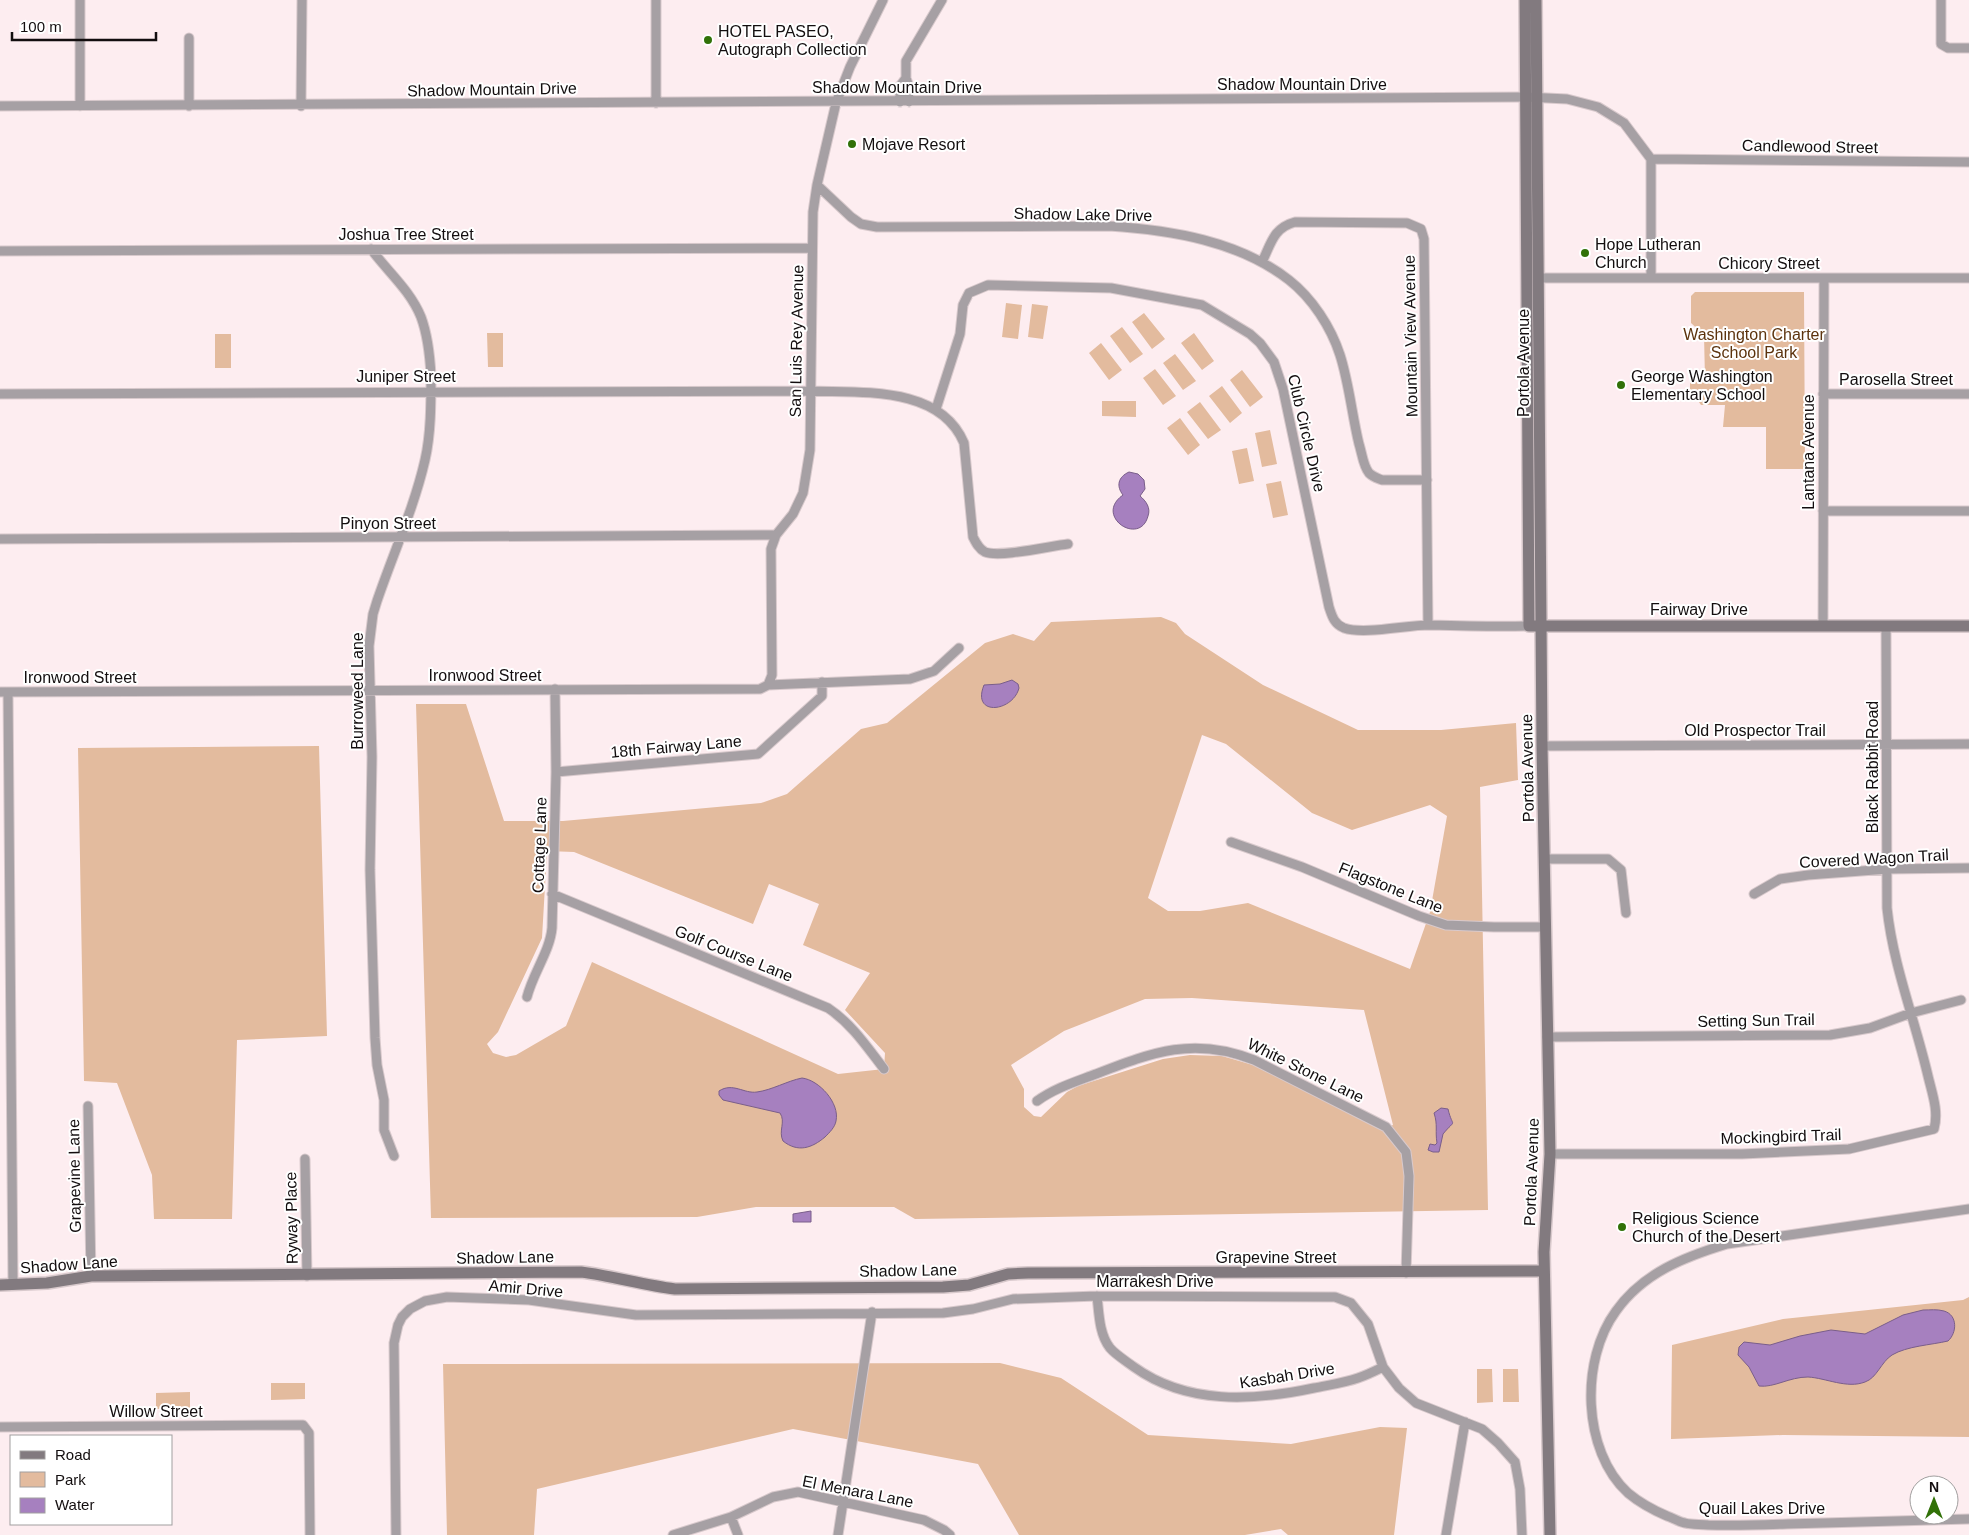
<svg xmlns="http://www.w3.org/2000/svg" width="1969" height="1535" viewBox="0 0 1969 1535" font-family="Arial,sans-serif">
<style>
.green{fill:#e3bb9e;fill-rule:evenodd}
.water{fill:#a680bf;stroke:#7a5e8a}
.lines{fill:none;stroke-linecap:round;stroke-linejoin:round}
.street-casing{stroke:#d8c9cc;stroke-width:11}
.secondary-casing{stroke:#d8c9cc;stroke-width:14}
.street{stroke:#a6a0a4;stroke-width:9}
.secondary{stroke:#827a7f;stroke-width:11}
.poi-dot{fill:#317108;stroke:#fff;stroke-width:2}
.labels{text-anchor:middle;stroke-width:4;stroke-linejoin:round;paint-order:stroke}
.poi-label{font-size:16px;fill:#130e0f;stroke:#fff;text-anchor:start}
.street-label{font-size:16px;fill:#130e0f;stroke:#fff}
.park-label{font-size:16px;fill:#5c330d;stroke:#fff}
</style>
<rect width="100%" height="100%" fill="#fdedf0"/>
<!-- green -->
<path class="green" d="M1695,292H1804L1805,469H1766V427H1723L1725,405H1701L1690,389V382H1701L1705,379L1704,335L1691,323V296Z
M1006,303L1022,305L1018,339L1002,337Z
M1032,304L1048,306L1043,339L1028,337Z
M1144,313L1165,339L1152,349L1132,322Z
M1122,327L1143,354L1130,363L1110,336Z
M487,333H503V367H488Z
M1194,333L1214,361L1202,370L1181,343Z
M215,334H231V368H215Z
M1101,343L1122,370L1109,380L1089,353Z
M1175,354L1196,381L1183,390L1163,363Z
M1155,369L1176,396L1163,405L1143,378Z
M1242,370L1263,397L1250,407L1230,380Z
M1222,386L1242,413L1230,423L1209,396Z
M1102,401H1136V417L1102,416Z
M1200,402L1221,430L1208,439L1187,412Z
M1180,418L1200,445L1188,455L1167,428Z
M1270,430L1277,464L1262,467L1255,433Z
M1247,448L1254,481L1239,484L1232,451Z
M1281,481L1288,515L1273,518L1266,484Z
M1161,617L1176,623L1185,634L1263,685L1358,730H1441L1516,723L1518,780L1480,787L1488,1210L915,1219L894,1207H756L697,1217L431,1218L416,704H466L504,821H563L761,803L787,794L861,729L887,723L985,643L1013,634L1034,641L1051,622ZM1202,735L1226,744L1312,813L1352,830L1430,805L1447,816L1430,912L1410,969L1248,903L1200,911H1168L1148,898ZM547,851L574,852L753,924L769,884L819,904L803,945L870,973L845,1010L885,1053L884,1069L838,1074L592,962L566,1026L516,1055L506,1057L493,1053L487,1044L498,1032L542,938ZM1192,998L1364,1010L1393,1125L1385,1128L1253,1065L1222,1056L1190,1055L1163,1059L1078,1086L1067,1092L1041,1117L1034,1116L1024,1107V1089L1011,1065L1064,1031L1145,999Z
M319,746L327,1036L237,1040L232,1219H154L152,1175L117,1083L84,1081L78,748Z
M1969,1297V1437L1783,1435L1671,1439L1672,1345L1783,1319L1963,1300Z
M1000,1363L1061,1378L1148,1435L1291,1444L1380,1427L1407,1428L1394,1535H1288L1281,1529L1245,1535H1019L978,1464L793,1429L537,1489L534,1535H447L443,1364Z
M1477,1369H1492L1493,1402L1477,1403Z
M1503,1369H1518L1519,1402H1503Z
M305,1383V1399L271,1400V1383Z
M190,1392V1408L156,1409V1393Z"/>
<!-- water -->
<path class="water" d="M1129,472L1138,474L1144,480L1145,489L1140,496C1146,501 1151,508 1148,516C1140,547 1093,516 1123,495C1116,486 1118,477 1129,472Z
M1012,680L1018,684L1019,688C1013,712 971,717 984,685L1000,684Z
M802,1078C819,1080 840,1103 836,1121C835,1127 830,1132 825,1137C812,1148 798,1153 783,1141C778,1131 786,1122 780,1113L723,1100L719,1095V1091C733,1082 744,1094 757,1092C772,1090 787,1081 802,1078Z
M1441,1108L1448,1109C1453,1130 1457,1117 1443,1134L1439,1152H1433L1428,1150L1430,1144L1435,1145L1437,1143C1435,1131 1438,1125 1434,1113Z
M811,1211V1222H793V1214Z
M1923,1310C1930,1310 1937,1309 1944,1311C1958,1315 1957,1333 1948,1341C1931,1345 1907,1346 1892,1355C1881,1362 1877,1378 1865,1382C1847,1389 1826,1378 1808,1377C1789,1377 1774,1388 1759,1386L1749,1367L1738,1355L1739,1347L1744,1342L1770,1345L1800,1336L1831,1330L1865,1334L1903,1315Z"/>
<g class="lines">
<defs>
<path id="street" d="M1941,0V44L1948,48H1969
M189,38V106
M906,78V61L942,0
M900,102V86L906,78L908,84L909,102
M656,103V0
M0,106L1526,97L1567,99L1598,107L1624,123L1651,159V278
M80,106V0
M301,106L302,0
M1651,159L1969,162
M817,185L851,217L861,224L877,227L1109,226C1171,230 1239,241 1289,280C1312,298 1331,327 1340,355C1349,383 1352,415 1359,444C1362,453 1363,466 1369,473C1373,477 1377,478 1382,480H1427
M371,249C388,272 410,290 421,317C428,336 430,356 431,376C431,403 431,434 425,460C414,508 393,554 377,601L373,614L369,646L372,757L370,870L375,1038L377,1065L384,1100V1130L394,1156
M0,251L812,248
M1262,262C1271,244 1273,228 1295,222L1407,223L1421,229L1424,239L1428,625
M1539,278H1969
M0,394L811,391C863,393 940,386 964,443L973,537C976,543 979,549 985,552C1000,558 1050,546 1068,544
M1823,394H1969
M936,409L960,334L963,305L969,293L988,285L1111,288L1202,305L1250,334L1260,343L1274,362L1283,389L1329,607C1332,616 1334,624 1344,628C1364,635 1406,625 1429,625C1462,626 1496,627 1529,626
M1823,511H1969
M0,539L776,535
M1823,626L1824,278
M768,685L772,675L771,549L776,535L793,514L803,493L810,450L813,212L817,185L836,103L850,67L883,0
M0,692L760,689L768,685L910,679L934,671L959,648
M8,692L13,1285
M1542,746L1969,744
M556,772L758,754L822,696V682
M1231,842L1302,867L1419,916L1446,925L1494,927H1546
M1545,859H1608L1621,870L1626,913
M552,894L828,1008C852,1024 867,1047 884,1069
M1754,894L1780,879L1808,875L1888,869L1969,868
M527,997C533,973 550,951 552,928L556,772L555,689
M1547,1037L1830,1035L1870,1028L1911,1013L1961,1000
M1037,1101C1055,1088 1075,1082 1096,1074C1153,1052 1194,1036 1254,1060L1386,1127L1406,1152L1409,1176L1406,1273
M88,1106L91,1276
M1550,1154H1742L1849,1149L1934,1129C1939,1111 1932,1093 1928,1076C1915,1020 1893,965 1887,908L1886,626
M305,1159L307,1276
M1969,1209L1727,1244C1684,1257 1643,1273 1616,1311C1580,1360 1582,1451 1628,1493C1640,1503 1653,1510 1667,1516C1673,1518 1679,1522 1685,1523C1692,1525 1700,1524 1708,1525C1734,1526 1761,1525 1787,1524C1848,1522 1908,1521 1969,1519
M1097,1296C1099,1313 1099,1334 1110,1348C1116,1355 1126,1361 1134,1367C1187,1405 1253,1401 1314,1388C1328,1385 1344,1383 1358,1378C1367,1375 1375,1371 1383,1367
M0,1427L303,1425L309,1433L310,1535
M731,1517L738,1535
M396,1535L394,1343L398,1325L402,1317L410,1309L425,1301L447,1297L529,1300L636,1315L943,1313L973,1309L1013,1299L1097,1296L1335,1297L1351,1303L1368,1324L1383,1367L1399,1388L1416,1403L1482,1429L1498,1443L1515,1462L1520,1489L1522,1535
M673,1535L731,1517L773,1497L798,1492L924,1520L944,1530L950,1535
M838,1535L872,1312
M1446,1535L1465,1422"/>
<path id="secondary" d="M1525,0L1529,626H1969
M1536,0L1542,746L1550,1154L1544,1252L1550,1535
M0,1285L47,1283L91,1276L581,1272C613,1276 643,1285 675,1289L943,1287L969,1285L1008,1274L1028,1273L1544,1271"/>
</defs>
<!-- street casing -->
<use href="#street" class="street-casing"/>
<!-- secondary casing -->
<use href="#secondary" class="secondary-casing"/>
<!-- street -->
<use href="#street" class="street"/>
<!-- secondary -->
<use href="#secondary" class="secondary"/>
</g>
<!-- markers -->
<g class="poi-dot">
<circle cx="708" cy="40" r="5"/>
<circle cx="852" cy="144" r="5"/>
<circle cx="1585" cy="253" r="5"/>
<circle cx="1621" cy="385" r="5"/>
<circle cx="1622" cy="1227" r="5"/>
</g>
<g class="labels">
<!-- poi labels -->
<g class="poi-label">
<text x="718" y="37">HOTEL PASEO,<tspan x="718" dy="18">Autograph Collection</tspan></text>
<text x="862" y="150">Mojave Resort</text>
<text x="1595" y="250">Hope Lutheran<tspan x="1595" dy="18">Church</tspan></text>
<text x="1631" y="382">George Washington<tspan x="1631" dy="18">Elementary School</tspan></text>
<text x="1632" y="1224">Religious Science<tspan x="1632" dy="18">Church of the Desert</tspan></text>
</g>
<!-- street labels -->
<g class="street-label">
<text x="1302" y="90">Shadow Mountain Drive</text>
<text x="897" y="93">Shadow Mountain Drive</text>
<text transform="translate(492 89) rotate(-1)" y="6">Shadow Mountain Drive</text>
<text transform="translate(1810 146) rotate(1)" y="6">Candlewood Street</text>
<text transform="translate(1083 214) rotate(1)" y="6">Shadow Lake Drive</text>
<text x="406" y="240">Joshua Tree Street</text>
<text x="1769" y="269">Chicory Street</text>
<text transform="translate(1410 336) rotate(-91)" y="6">Mountain View Avenue</text>
<text transform="translate(796 341) rotate(-89)" y="6">San Luis Rey Avenue</text>
<text transform="translate(1523 363) rotate(-90)" y="6">Portola Avenue</text>
<text x="406" y="382">Juniper Street</text>
<text x="1896" y="385">Parosella Street</text>
<text transform="translate(1307 433) rotate(77)" y="6">Club Circle Drive</text>
<text transform="translate(1808 452) rotate(-90)" y="6">Lantana Avenue</text>
<text x="388" y="529">Pinyon Street</text>
<text x="1699" y="615">Fairway Drive</text>
<text x="485" y="681">Ironwood Street</text>
<text x="80" y="683">Ironwood Street</text>
<text transform="translate(357 691) rotate(-90)" y="6">Burroweed Lane</text>
<text x="1755" y="736">Old Prospector Trail</text>
<text transform="translate(676 746) rotate(-5)" y="6">18th Fairway Lane</text>
<text transform="translate(1872 767) rotate(-90)" y="6">Black Rabbit Road</text>
<text transform="translate(1527 768) rotate(-91)" y="6">Portola Avenue</text>
<text transform="translate(539 845) rotate(-88)" y="6">Cottage Lane</text>
<text transform="translate(1874 858) rotate(-3)" y="6">Covered Wagon Trail</text>
<text transform="translate(1391 887) rotate(22)" y="6">Flagstone Lane</text>
<text transform="translate(734 953) rotate(22)" y="6">Golf Course Lane</text>
<text transform="translate(1756 1020) rotate(-1)" y="6">Setting Sun Trail</text>
<text transform="translate(1306 1070) rotate(26)" y="6">White Stone Lane</text>
<text transform="translate(1781 1136) rotate(-2)" y="6">Mockingbird Trail</text>
<text transform="translate(1531 1172) rotate(-88)" y="6">Portola Avenue</text>
<text transform="translate(74 1176) rotate(-91)" y="6">Grapevine Lane</text>
<text transform="translate(291 1218) rotate(-91)" y="6">Ryway Place</text>
<text transform="translate(505 1257) rotate(-1)" y="6">Shadow Lane</text>
<text x="1276" y="1263">Grapevine Street</text>
<text transform="translate(69 1264) rotate(-4)" y="6">Shadow Lane</text>
<text transform="translate(908 1270) rotate(-1)" y="6">Shadow Lane</text>
<text x="1155" y="1287">Marrakesh Drive</text>
<text transform="translate(526 1288) rotate(5)" y="6">Amir Drive</text>
<text transform="translate(1287 1375) rotate(-9)" y="6">Kasbah Drive</text>
<text x="156" y="1417">Willow Street</text>
<text transform="translate(858 1491) rotate(11)" y="6">El Menara Lane</text>
<text x="1762" y="1514">Quail Lakes Drive</text>
</g>
<!-- park labels -->
<g class="park-label">
<text x="1754" y="340">Washington Charter<tspan x="1754" dy="18">School Park</tspan></text>
</g>
</g>
<!-- legend -->
<rect x="10" y="1435" width="162" height="90" fill="#ffffff" stroke="#a19f9f"/>
<rect x="20" y="1451" width="25" height="8" fill="#827a7f" stroke="#a19f9f"/>
<text x="55" y="1460" font-size="15" fill="#130e0f">Road</text>
<rect x="20" y="1472" width="25" height="15" fill="#e3bb9e" stroke="#a19f9f"/>
<text x="55" y="1485" font-size="15" fill="#130e0f">Park</text>
<rect x="20" y="1498" width="25" height="15" fill="#a680bf" stroke="#a19f9f"/>
<text x="55" y="1510" font-size="15" fill="#130e0f">Water</text>
<!-- north arrow -->
<g transform="translate(1934 1500)"><circle r="24" fill="#ffffff" stroke="#a19f9f"/>
<path d="M0-4L9 19L0 12L-9 19Z" fill="#317108"/>
<text y="-8" font-size="14" font-weight="bold" text-anchor="middle" fill="#130e0f">N</text>
</g>
<!-- scale -->
<path d="M12 32v8h144v-8" fill="none" stroke="#130e0f" stroke-width="2.5"/>
<text x="20" y="32" font-size="15" fill="#130e0f" stroke="#ffffff" stroke-width="4" paint-order="stroke">100 m</text>
</svg>
